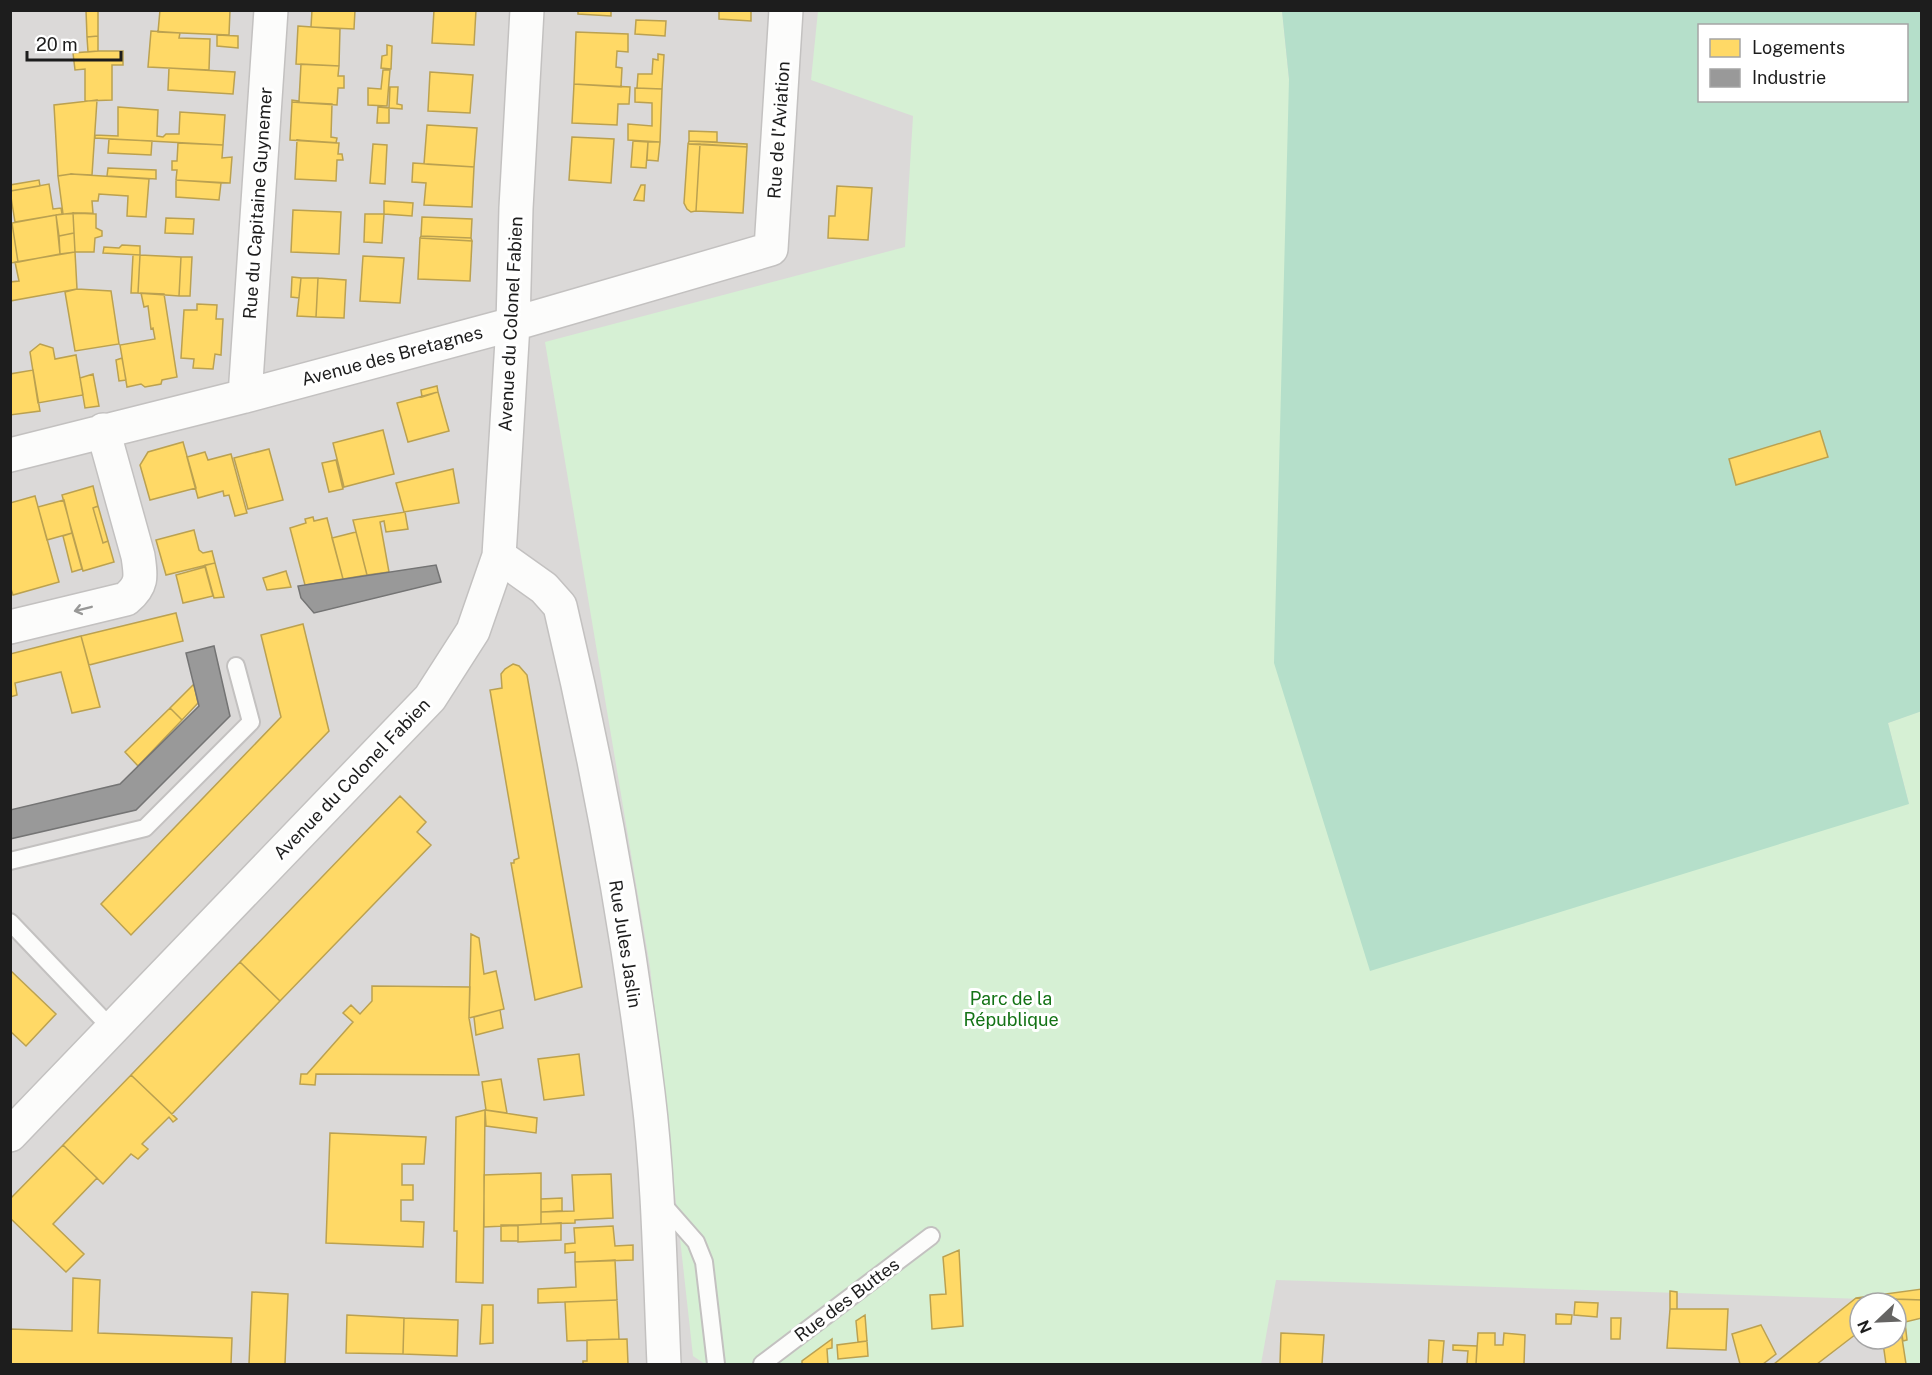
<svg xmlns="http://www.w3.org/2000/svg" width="1932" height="1375" viewBox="0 0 1932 1375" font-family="'Public Sans',sans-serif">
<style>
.residential{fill:#dbd9d8;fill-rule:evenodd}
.park{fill:#d6f0d4}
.pitch{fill:#b5dfca;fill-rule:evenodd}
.homes{fill:#ffd966;stroke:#bba150;stroke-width:1.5}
.industry{fill:#999;stroke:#747474;stroke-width:1.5}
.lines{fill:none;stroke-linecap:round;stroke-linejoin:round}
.lane-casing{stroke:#c3c1c0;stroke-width:20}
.street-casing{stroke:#c3c1c0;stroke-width:36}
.lane{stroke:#fcfcfb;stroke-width:16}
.street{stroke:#fcfcfb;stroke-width:33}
.oneway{stroke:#989897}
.labels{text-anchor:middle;stroke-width:6;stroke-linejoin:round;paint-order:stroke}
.street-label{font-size:18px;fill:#1d1d1d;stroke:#fff}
.park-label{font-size:18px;fill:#147316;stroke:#fff}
</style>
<rect width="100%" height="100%" fill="#ece9e6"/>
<!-- residential -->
<path class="residential" d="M11,11H1921V1364H11ZM1700,26H1906V100H1700ZM1860,1303H1896V1339H1860Z"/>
<!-- park -->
<path class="park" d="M818,11H1282L1289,79L1909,804L1888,723L1921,711V1364H1906L1896,1300L1276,1280L1261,1364H705L693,1356L650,967L545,342L905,247L913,116L811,80Z"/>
<!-- pitch -->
<path class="pitch" d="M1282,11H1921L1922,711L1888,723L1909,804L1370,971L1274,663L1289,79ZM1700,26H1906V100H1700Z"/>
<!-- homes -->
<path class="homes" d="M86,10H98V36L87,37Z
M160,10H230L229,35L158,32Z
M312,10H355L354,29L311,27Z
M434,10H476L474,45L432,43Z
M578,10H611V16L578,14Z
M719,10H751V21L719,19Z
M636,20L666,21L665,36L635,34Z
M298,26L340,29L339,66L296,64Z
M151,31L180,33L179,38L210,39L209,70L148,67Z
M576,32L628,34V52L617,51L616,67L622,68L621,87L574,84Z
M217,35L238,36V48L217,46Z
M98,36V51L88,52L87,37Z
M387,45L392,46L391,69L381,68L382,56L387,55Z
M98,51H123V65H112V100L85,101V69L75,70L73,53Z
M658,54L664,55L662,89L637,88L638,74H652L653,59L658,60Z
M301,64L339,66L338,76H344V88H338L337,105L292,102V100L299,101Z
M169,68L235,72L233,94L168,90Z
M383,70H390L387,106L368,105V88L381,89Z
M430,72L473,75L470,113L428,111Z
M574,84L630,87L629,104H618L617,125L572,123Z
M390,87H398L397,104L402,105V109L389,108Z
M635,88L662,89L660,142L628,140V124L652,126V103L635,102Z
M97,100L92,175L71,174L58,176L54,105Z
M292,102L332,104L331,137L337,138L336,143L290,140Z
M118,107L158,110L157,136L163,137L166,134H179L180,112L225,115L223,145L95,138V135L118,136Z
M378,107L389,108V123H377Z
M427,125L477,128L474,167L424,164Z
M689,131L717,132V142L689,141Z
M572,137L614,139L611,183L569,180Z
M109,139L152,141L151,155L108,153Z
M297,140L339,143L338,154H342L343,160H337L336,181L295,179Z
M633,141L648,142L646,168L631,167Z
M689,141L747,144V147L688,144Z
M648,142H660L658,161L647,160Z
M178,143L223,145L222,158L232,157L230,183L176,180L177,170H172V161H177Z
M373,144L387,145L385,184L370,183Z
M688,144H700L696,211L691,212L687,209L684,203Z
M700,144L747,147L743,213L696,211Z
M413,163L474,167L472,207L424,205L426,183L412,182Z
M108,168L156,170V179L107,176Z
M71,174L149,179L146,217L127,216L128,196L99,194L98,201H92L93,213L63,214L58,176Z
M39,180L40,186L10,191V185Z
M176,180L221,183L219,200L176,197Z
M49,184L53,209L61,208L62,214L15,222L10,191Z
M641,185H645L644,201L634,200Z
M837,186L872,188L868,240L828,238L829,216H835Z
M384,201L413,203L412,216L384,214Z
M293,210L341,212L339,254L291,252Z
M73,213L96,214V228L102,231V236L95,238L94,252H75Z
M73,213L74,233L59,236L56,215Z
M365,214H384L382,243L364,242Z
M56,215L60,254L18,262L12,223Z
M422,217L472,219L471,238L421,236Z
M166,218L194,219L193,234L165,233Z
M10,223H12L18,262L10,263Z
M74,233L75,252L60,254L59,236Z
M421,236L471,238L472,241L420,238Z
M420,238L472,241L470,281L418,279Z
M122,245L140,246V255L103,253L104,247L119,248Z
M75,252L77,289L10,301V282L19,281L15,262Z
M133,255H140L138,293H131Z
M140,255L181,257L179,296L138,293Z
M363,256L404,258L400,303L360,301Z
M181,257H192L190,296H179Z
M292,277L301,278L299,298L291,297Z
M301,278H318L316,317L297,316Z
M318,278L346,280L344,318L316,317Z
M77,289L111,291L119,344L75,351L65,292Z
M141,293L164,294L177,377L162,380L161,384L145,387L141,384L127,387L120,345L155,339L153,328L151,329L148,306L144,307Z
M197,304L217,305L216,319H223L221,355L215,354L213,369L193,368L194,359L181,358L184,310H197Z
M40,344L53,348L55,359L76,355L83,395L38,403L30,352Z
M122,358L126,380L119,381L116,360Z
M33,370L40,411L10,415V374Z
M93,374L99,406L85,408L80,378Z
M437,386L438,392L422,397L421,390Z
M438,392L449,431L408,442L397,403Z
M383,430L394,474L344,487L333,443Z
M1820,431L1828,457L1736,485L1729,459Z
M183,442L196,488L150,500L140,465L148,452Z
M269,449L283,500L248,509L234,458Z
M205,452L208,460L231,454L247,513L235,516L229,495L224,496L223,491L198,498L187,457Z
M336,460L343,489L329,492L322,463Z
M453,469L459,503L404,512L396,483Z
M93,486L98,506L93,508L103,543L108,541L114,562L83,571L62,495Z
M35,496L59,582L13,595L10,586V503Z
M64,500L72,533L47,540L38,507Z
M98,506L108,541L103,543L93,508Z
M405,512L408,529L386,532L384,521L380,522L389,572L367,575L353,520Z
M313,517L314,521L327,518L343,579L305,585L290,528L306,523L305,519Z
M194,530L199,550L203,553L212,551L215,563L166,575L156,540Z
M356,532L367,575L343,579L332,538Z
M72,533L82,569L72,572L63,536Z
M215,563L224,597L214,598L205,565Z
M205,567L213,596L183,603L176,575Z
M286,571L291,587L267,590L263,578Z
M176,613L183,641L89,665L81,636Z
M303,624L329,731L131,935L101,904L281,717L261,635Z
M81,636L100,707L72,713L61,672L15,683L17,695L10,697V654Z
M513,664L519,666L527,675L582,987L535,1000L511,863H514V860L519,858L490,690L502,688L501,674L505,669Z
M194,684L198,703L182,720L170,708Z
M170,708L182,720L138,766L125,752Z
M400,796L426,822L417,832L431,845L280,1001L240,962Z
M471,934L479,938L484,974L496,971L504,1009L469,1018Z
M240,962L280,1001L172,1114L131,1075Z
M10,970L56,1014L26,1046L10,1031Z
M372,986L470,987L469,1018L479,1075L316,1074L315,1085L300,1084L301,1074H307L353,1022L343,1013L351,1005L360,1014L372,1001Z
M500,1010L503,1028L476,1035L474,1017Z
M579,1054L584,1095L544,1100L538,1059Z
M131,1075L177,1119L173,1122L169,1117L142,1144L148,1149L138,1159L131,1154L103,1184L63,1145Z
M501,1079L507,1113L486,1110L482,1082Z
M485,1110L483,1283L456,1282L457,1231H454L456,1117Z
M485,1110L537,1118L536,1133L486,1126Z
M330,1133L426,1137L424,1164H402V1185H413V1200H401V1221L424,1222L423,1247L326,1243Z
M63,1145L97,1178L53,1224L84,1254L66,1272L10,1218V1199Z
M541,1173V1224L484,1227V1175Z
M611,1174L613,1218L575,1220V1223L541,1224V1212L574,1211L572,1175Z
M562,1198V1211L541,1212V1199Z
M561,1223V1240L518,1242V1225Z
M501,1225H518V1241H501Z
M613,1226L615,1246L633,1245V1260L575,1262V1252L565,1253V1244L575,1243L574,1228Z
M959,1250L963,1326L932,1329L930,1295L946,1294L943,1257Z
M615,1260L617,1300L538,1303V1289L576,1287L575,1262Z
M73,1278L100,1280L98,1333L232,1338L231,1364H10V1329L72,1331Z
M1922,1289V1300L1856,1298Z
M1670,1291L1677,1292V1309H1670Z
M252,1292L288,1294L285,1364H249Z
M1856,1298L1896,1299L1906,1364H1886L1883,1343L1876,1339H1896V1303H1860V1308L1857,1306L1853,1309L1860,1319V1331L1817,1364H1774Z
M1896,1299L1922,1300V1318L1905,1322L1907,1340L1903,1341Z
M617,1300L619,1339L567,1341L565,1302Z
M1575,1302L1598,1303L1597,1317L1574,1315Z
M482,1305H493V1343L480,1344Z
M1670,1309H1728L1726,1350L1667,1348Z
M1556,1314L1572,1315L1571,1324H1556Z
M347,1315L404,1318L403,1354L346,1353Z
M865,1315L867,1341L858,1342L856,1321Z
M404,1318L458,1320L457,1356L403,1354Z
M1611,1318H1621L1620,1339H1611Z
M1761,1325L1776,1354L1763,1364H1740L1732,1334Z
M1281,1333L1324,1335L1322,1364H1280Z
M1478,1333H1495V1345H1503L1504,1333L1525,1335L1524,1364H1476Z
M627,1339L628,1364H583V1361H587V1340Z
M832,1339V1348L827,1349L828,1364H802V1361Z
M1429,1340L1444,1341L1442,1364H1428Z
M867,1341L868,1356L838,1359L837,1345Z
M1453,1345L1477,1346L1476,1364H1467L1468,1351L1453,1350Z"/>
<!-- industry -->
<path class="industry" d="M436,565L441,582L314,613L301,598L298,586Z
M214,646L230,716L136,810L10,839V810L120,784L199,706L186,653Z"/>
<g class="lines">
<defs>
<path id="lane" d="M10,861L145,828L251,722L236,666
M10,922L113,1030
M660,1201L696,1242L704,1262L716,1364
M762,1364L931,1236"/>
<path id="street" d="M245,396L271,10
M10,455L245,396L513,324L771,249L786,10
M499,556L544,588L560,606C598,766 628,930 648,1093C659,1183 660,1274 664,1364
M10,627L126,599C143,585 141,576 138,556L103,430
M10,1135L430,698L473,631L499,556L513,324L516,208L527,10"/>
</defs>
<!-- lane casing -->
<use href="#lane" class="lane-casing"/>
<!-- street casing -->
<use href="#street" class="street-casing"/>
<!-- lane -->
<use href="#lane" class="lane"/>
<!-- street -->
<use href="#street" class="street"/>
</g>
<!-- one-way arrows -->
<defs><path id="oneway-shaft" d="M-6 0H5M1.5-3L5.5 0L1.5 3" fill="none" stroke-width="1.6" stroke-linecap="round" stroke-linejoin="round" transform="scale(1.5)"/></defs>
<use class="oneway" href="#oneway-shaft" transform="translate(83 609) rotate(166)"/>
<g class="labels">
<!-- street labels -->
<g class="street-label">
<text transform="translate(779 130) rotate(-86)" y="6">Rue de l'Aviation</text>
<text transform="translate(258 203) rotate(-86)" y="6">Rue du Capitaine Guynemer</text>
<text transform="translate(511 324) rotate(-87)" y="6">Avenue du Colonel Fabien</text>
<text transform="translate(392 356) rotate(-15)" y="6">Avenue des Bretagnes</text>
<text transform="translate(352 779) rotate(-46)" y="6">Avenue du Colonel Fabien</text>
<text transform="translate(625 944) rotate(81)" y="6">Rue Jules Jaslin</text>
<text transform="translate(847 1300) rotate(-37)" y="6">Rue des Buttes</text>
</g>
<!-- park labels -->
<g class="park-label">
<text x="1011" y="1005">Parc de la<tspan x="1011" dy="21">République</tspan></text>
</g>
</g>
<!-- border -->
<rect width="1932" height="1375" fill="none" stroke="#1d1d1d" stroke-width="24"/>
<!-- legend -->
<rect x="1698" y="24" width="210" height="78" fill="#ffffff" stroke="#a5a5a5" stroke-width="1.5"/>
<rect x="1710" y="39" width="30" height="18" fill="#ffd966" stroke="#a5a5a5" stroke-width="1.5"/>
<text x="1752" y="54" font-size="18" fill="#1d1d1d">Logements</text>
<rect x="1710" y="69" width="30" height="18" fill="#999999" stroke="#a5a5a5" stroke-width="1.5"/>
<text x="1752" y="84" font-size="18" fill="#1d1d1d">Industrie</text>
<!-- north arrow -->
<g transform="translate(1878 1321) rotate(247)"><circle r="28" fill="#ffffff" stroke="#a5a5a5" stroke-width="1.5"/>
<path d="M0-4.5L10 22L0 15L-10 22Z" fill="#656463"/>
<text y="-9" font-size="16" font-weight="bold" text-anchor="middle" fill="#1d1d1d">N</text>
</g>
<!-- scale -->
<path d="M27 51v9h94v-9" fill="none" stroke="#1d1d1d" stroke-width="3"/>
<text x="36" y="51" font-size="18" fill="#1d1d1d" stroke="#ffffff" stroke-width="4.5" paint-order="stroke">20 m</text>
</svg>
